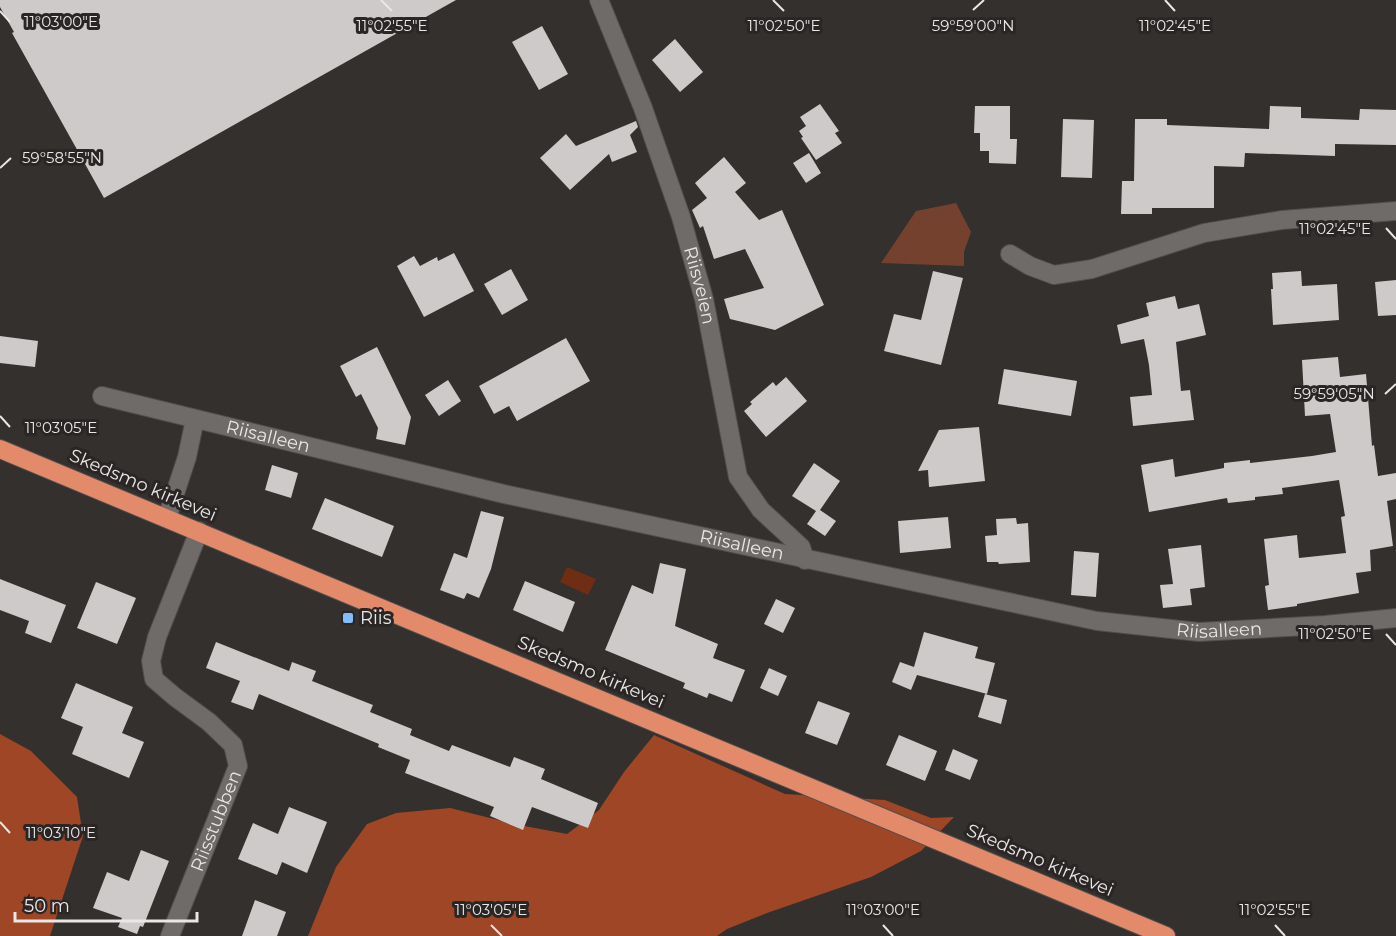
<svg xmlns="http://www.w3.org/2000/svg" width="1396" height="936" viewBox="0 0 1396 936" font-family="Montserrat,sans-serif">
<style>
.green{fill:#74412f}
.forest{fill:#9e4625}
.water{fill:#6f2d14}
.building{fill:#cecac9}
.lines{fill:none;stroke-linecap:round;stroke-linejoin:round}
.street-casing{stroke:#504e4d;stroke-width:20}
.highway-casing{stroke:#504e4d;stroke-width:20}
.street{stroke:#6e6b69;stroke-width:18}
.highway{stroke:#e38a6b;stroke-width:18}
.ticks{fill:none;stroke:#e9e7e6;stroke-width:2}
.poi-dot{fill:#81bdfa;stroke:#292625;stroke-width:2}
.labels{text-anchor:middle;stroke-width:6;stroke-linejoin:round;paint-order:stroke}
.street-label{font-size:18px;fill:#e9e7e6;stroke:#292625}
.poi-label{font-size:18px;fill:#e9e7e6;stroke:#292625;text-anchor:start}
.ticks-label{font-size:15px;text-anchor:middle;fill:#e9e7e6;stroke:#292625;stroke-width:6;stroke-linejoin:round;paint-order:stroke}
</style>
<rect width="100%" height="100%" fill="#33302e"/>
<!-- green -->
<path class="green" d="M956,203L971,232L964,252V266L881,263L916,211Z"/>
<!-- forest -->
<path class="forest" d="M0,734L31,751L77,797L83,836L50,936H0Z
M654,735L785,794L885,800L931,818L954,817L921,851L871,877L767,913L727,929L717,936H308L336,867L367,824L396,813L450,808L514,824L567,834L599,810L624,772Z"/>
<!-- water -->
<path class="water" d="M567,567L596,579L588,595L560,582Z"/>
<!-- building -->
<path class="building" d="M0,0H456L104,198L12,33L14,32L0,7Z
M542,26L568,74L539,90L512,42Z
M675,39L703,72L680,92L652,60Z
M820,104L839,131L835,133L842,143L816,160L801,138L803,137L799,131L806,126L800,117Z
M975,106H1010V139H1017L1016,164L989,163V151H980V133H974Z
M1270,106L1301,107V118L1359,120L1360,109L1396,110V145L1335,144V156L1245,153L1244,167L1214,166V208H1152V214H1121L1122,181H1134L1135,119H1167V125L1269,129Z
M1063,119L1094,120L1092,178L1061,177Z
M636,121L638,127L630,135L637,152L612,162L609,154L570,190L540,158L566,134L576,146Z
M809,153L821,173L806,183L793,163Z
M724,157L746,183L735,192L759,220L782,210L824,305L775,330L730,319L724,299L764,288L745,249L714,259L703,226L700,228L692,210L707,198L695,183Z
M454,253L474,291L424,317L397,266L414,256L420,266L437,257L438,261Z
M511,269L528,300L502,315L484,284Z
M933,271L963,278L941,365L884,351L894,314L921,320Z
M1301,271L1302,286L1337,284L1339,320L1273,325L1271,289H1273L1272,273Z
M1396,280V315L1378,316L1375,282Z
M1175,296L1178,309L1199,304L1206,335L1176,342L1181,391L1190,390L1194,420L1133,426L1130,397L1152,395L1149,365L1144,339L1121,344L1117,325L1149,316L1146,303Z
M0,336L38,341L35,367L0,363Z
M566,338L590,381L517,421L509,406L494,414L479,386Z
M377,347L411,417L405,445L376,439L378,428L361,394L356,397L340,366Z
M1338,357L1340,377L1366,374L1372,446L1374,445L1378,476L1396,473V499L1387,501L1393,546L1370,550L1371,571L1356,573L1359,593L1297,604V606L1268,610L1265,586L1269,585L1264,539L1297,535L1299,558L1346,553L1341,517L1345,516L1339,480L1282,488L1283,494L1255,497V500L1228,503L1227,498L1149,512L1141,465L1173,459L1175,477L1224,468V463L1250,460V463L1312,456L1336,452L1330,414L1305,416L1302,360Z
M1004,369L1077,381L1071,416L998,404Z
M786,377L807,401L766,437L744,411L752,404L750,402L773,382L776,386Z
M448,380L461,401L439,416L425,395Z
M979,427L985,481L929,487L928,470L918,471L939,430Z
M814,463L840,481L820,510L836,521L825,536L807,524L816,511L792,496Z
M272,465L298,473L291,498L265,490Z
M325,498L394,526L382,557L312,529Z
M481,511L504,517L491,569L479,598L467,593L464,599L440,590L454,553L467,558Z
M948,517L951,548L900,553L898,521Z
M1016,518L1017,524L1028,523L1030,562L999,564L998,562H987L985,536L997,535L996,519Z
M1201,545L1205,587L1190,589L1192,605L1163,608L1160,585L1173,584L1168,549Z
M1074,551L1099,553L1096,597L1071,595Z
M660,563L686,569L675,626L718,644L713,658L745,670L732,702L709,693L707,698L683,688L685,683L605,650L632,585L653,594Z
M0,579L66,605L51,643L25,633L29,621L0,610Z
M525,581L575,602L563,632L513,610Z
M96,582L136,598L117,644L77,628Z
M776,599L795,608L783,633L764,624Z
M924,632L978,647L975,658L995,663L987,694L917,675L911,690L892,682L900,662L914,667Z
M216,642L289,671L292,662L316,671L312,681L373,705L370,712L412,729L410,735L449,751L452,745L510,767L514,757L545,769L541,779L598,803L588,828L532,807L523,830L490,816L494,807L405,773L410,760L378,747L379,744L259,694L253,710L231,702L240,681L206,668Z
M769,668L787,676L778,696L760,688Z
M76,683L133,707L122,733L144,742L129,778L72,754L83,727L61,718Z
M985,694L1007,700L1001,724L978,717Z
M818,701L850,713L837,745L805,733Z
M899,735L937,751L925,781L886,765Z
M953,749L978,760L970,780L945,770Z
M289,807L327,822L307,873L282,862L277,875L238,859L253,823L278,834Z
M141,850L169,861L143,927L140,926L137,934L118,927L122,918L93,908L107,872L129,881Z
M255,900L286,912L277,936H242Z"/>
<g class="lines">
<defs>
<g id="street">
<path id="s1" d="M599,0L643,108L681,217L704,299L738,477L761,510L801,547L805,560"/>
<path d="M1010,254L1030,266L1054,275L1092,269L1204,233L1282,220L1396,211"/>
<path id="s2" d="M102,396L504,494L1097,621L1199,632L1325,625L1396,618"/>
<path d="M167,518L187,457L195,419"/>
<path id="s3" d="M170,936L238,766L233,745L209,722L175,697L154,679L151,661L157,637L199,531"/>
</g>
<path id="highway" d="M0,449L1166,936"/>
</defs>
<!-- street casing -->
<use href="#street" class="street-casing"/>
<!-- highway casing -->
<use href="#highway" class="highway-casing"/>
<!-- street -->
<use href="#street" class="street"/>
<!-- highway -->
<use href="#highway" class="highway"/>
</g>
<!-- ticks -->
<path class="ticks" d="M381,0L392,11M773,0L784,11M1165,0L1175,11M973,10L984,0M0,11L10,22M0,168L11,158M1386,228L1396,239M1385,394L1396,384M0,416L10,427M1386,634L1396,645M0,822L10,833M491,925L502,936M883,925L893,936M1275,925L1285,936"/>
<!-- markers -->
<rect class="poi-dot" x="342" y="612" width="12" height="12" rx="3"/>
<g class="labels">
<!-- street labels -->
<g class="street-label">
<text dy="6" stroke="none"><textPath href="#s1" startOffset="303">Riisveien</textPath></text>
<text dy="6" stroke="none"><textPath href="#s2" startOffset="171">Riisalleen</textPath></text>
<text transform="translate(143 485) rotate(23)" y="6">Skedsmo kirkevei</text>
<text dy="6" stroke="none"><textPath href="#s2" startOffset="657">Riisalleen</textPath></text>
<text dy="6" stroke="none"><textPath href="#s2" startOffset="1143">Riisalleen</textPath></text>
<text transform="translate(591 672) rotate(23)" y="6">Skedsmo kirkevei</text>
<text dy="6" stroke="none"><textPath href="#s3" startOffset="124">Riisstubben</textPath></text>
<text transform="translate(1040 860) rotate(23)" y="6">Skedsmo kirkevei</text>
</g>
<!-- poi labels -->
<g class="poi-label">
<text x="360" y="624">Riis</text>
</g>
</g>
<g class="ticks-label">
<text x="61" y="27">11°03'00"E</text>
<text x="973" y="31">59°59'00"N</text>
<text x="392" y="31">11°02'55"E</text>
<text x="784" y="31">11°02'50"E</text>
<text x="1175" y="31">11°02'45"E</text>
<text x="62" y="163">59°58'55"N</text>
<text x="1335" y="234">11°02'45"E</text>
<text x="1334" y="399">59°59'05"N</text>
<text x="61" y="433">11°03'05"E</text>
<text x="1335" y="639">11°02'50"E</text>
<text x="61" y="838">11°03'10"E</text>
<text x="491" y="915">11°03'05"E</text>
<text x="883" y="915">11°03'00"E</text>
<text x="1275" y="915">11°02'55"E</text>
</g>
<!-- scale -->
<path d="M15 912v9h182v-9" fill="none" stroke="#e9e7e6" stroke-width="3"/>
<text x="24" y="912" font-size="18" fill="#e9e7e6" stroke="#292625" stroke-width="4.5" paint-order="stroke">50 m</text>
</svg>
